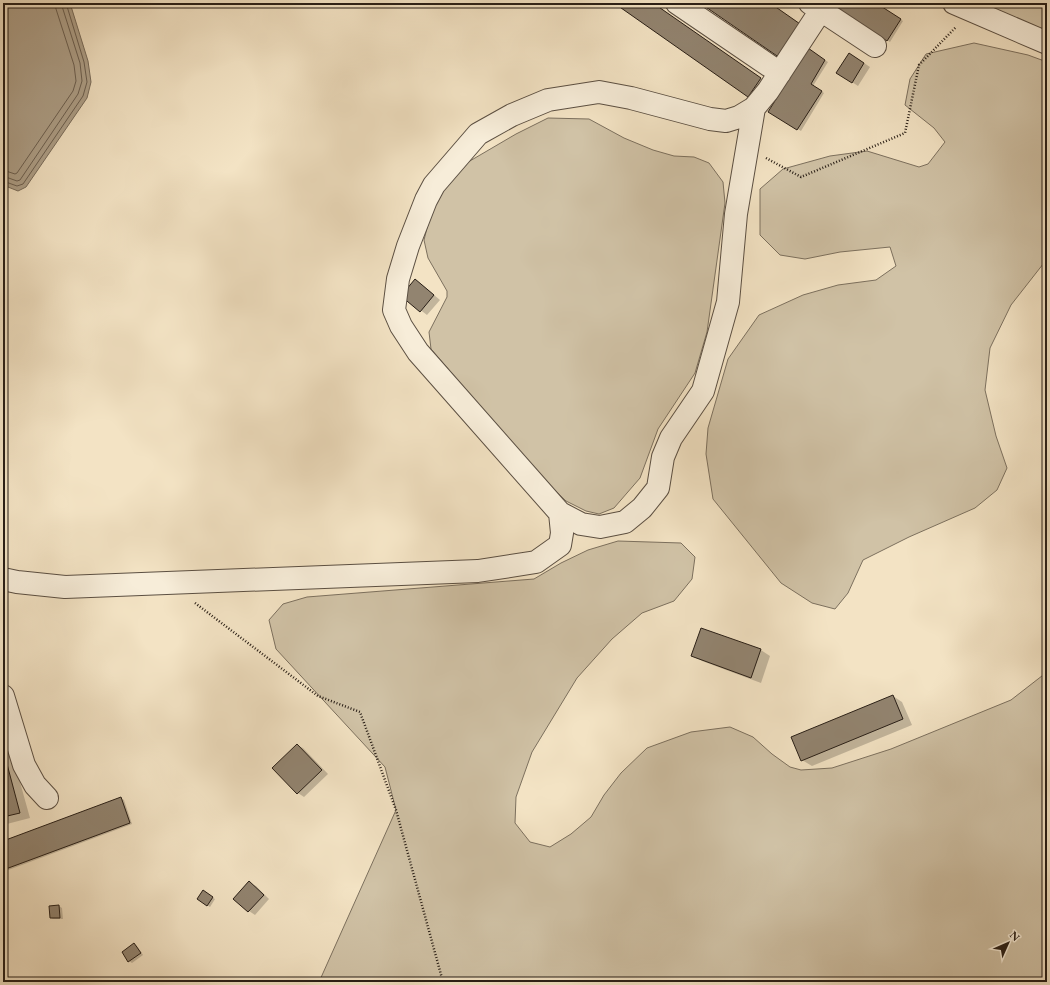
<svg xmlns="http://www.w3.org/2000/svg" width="1050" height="985" viewBox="0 0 1050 985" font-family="'EB Garamond',serif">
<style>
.green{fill:#d0c2a6;stroke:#7c705e}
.water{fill:#aea089;stroke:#786c5b}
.shadow{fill:#0003}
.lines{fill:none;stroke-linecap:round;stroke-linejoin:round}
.shore{stroke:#6b5f50;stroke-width:1}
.building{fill:#928470;stroke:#281e16}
.minor-casing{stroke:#5b4f42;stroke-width:24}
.path{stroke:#281e16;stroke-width:2.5;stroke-dasharray:1 2;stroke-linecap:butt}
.minor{stroke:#f7edd9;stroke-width:22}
</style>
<rect width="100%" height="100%" fill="#f3e3c4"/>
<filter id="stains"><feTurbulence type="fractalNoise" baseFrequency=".005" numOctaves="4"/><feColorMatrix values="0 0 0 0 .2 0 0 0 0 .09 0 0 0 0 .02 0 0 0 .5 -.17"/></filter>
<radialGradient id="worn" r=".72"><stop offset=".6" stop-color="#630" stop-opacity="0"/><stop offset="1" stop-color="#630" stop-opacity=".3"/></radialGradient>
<!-- green -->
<path class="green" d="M979,3H1047V32Z
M974,43L1028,55L1047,62V259L1011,305L990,348L985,390L996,436L1007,468L997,490L975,508L909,537L863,560L848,593L835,609L812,603L781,583L713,499L706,454L708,428L728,359L759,315L803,295L838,285L876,280L896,266L890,247L840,252L805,259L780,255L760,235V189L783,169L830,156L867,151L919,167L928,164L945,142L934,128L905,105L910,79L926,54Z
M548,118L589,119L624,138L653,150L674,156L694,157L709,163L723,182L725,203L707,332L695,373L658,429L640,478L614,508L599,514L586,511L566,501L538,474L431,349L429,332L447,297V291L428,258L424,240L431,212L443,188L463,165L516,134Z
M618,541L681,543L695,557L692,579L674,601L642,613L612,639L577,678L532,752L516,797L515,823L530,842L550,847L571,834L591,817L604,795L621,773L647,748L691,732L730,727L753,737L772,754L790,767L801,770L832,768L891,749L1011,700L1047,672V982H319L396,810L385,767L276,649L269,620L283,604L307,597L534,579L561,563L588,550Z"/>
<!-- water -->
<path class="water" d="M3,3H70L88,61L91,82L87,98L26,187L18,191L3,185Z"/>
<!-- shadow -->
<path class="shadow" d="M615,3H652L763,80L752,97Z
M830,3H874L903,21L890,42Z
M808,50L828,62L813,86L824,93L801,131L770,112Z
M855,57L870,67L858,86L852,82Z
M421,284L440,300L427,315L402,296Z
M701,629L761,650L770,656L761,683L702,661L692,656Z
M893,696L902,702L912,725L812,766L802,760Z
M3,721L30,818L3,825Z
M297,745L303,748L328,774L304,797L298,793Z
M121,798L124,800L132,824L3,872V842Z
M249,883L256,886L269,899L255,915L249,911Z
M203,892L215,899L210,907L198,899Z
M59,906L62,908L63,919H53L51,918L50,907Z
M134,944L137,946L143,955L132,963L129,961L123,952Z"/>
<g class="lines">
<!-- shore -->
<path class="shore" d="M3,170L15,174L17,173L73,91L76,81L74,65L56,9L55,3
M3,176L17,181L20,180L78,94L82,81L80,63L61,3
M3,181L17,186L23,184L83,96L87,82L84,62L66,3"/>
</g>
<!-- building -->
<path class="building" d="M614,3H653L761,78L748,97Z
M700,3H770L803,26L780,58Z
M828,3H876L901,19L887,41Z
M808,48L825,60L811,84L822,91L797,130L768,112Z
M849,53L864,63L852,83L836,73Z
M415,279L434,295L420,312L401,296Z
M701,628L761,649L751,678L691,656Z
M893,695L903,719L801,761L791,737Z
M297,744L322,770L297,794L272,768Z
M3,749L20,813L3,817Z
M121,797L130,823L3,870V841Z
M249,881L264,895L248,912L233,899Z
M203,890L213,897L207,906L197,899Z
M59,905L60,918H50L49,906Z
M134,943L141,953L128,962L122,952Z"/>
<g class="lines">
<defs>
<path id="minor" d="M677,3L780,73
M810,3L875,46
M954,3L1047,43
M560,513L581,524L600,527L625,522L642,508L658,488L663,457L671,438L703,391L728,302L736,214L754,108
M3,579L17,582L65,587L478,571L536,562L560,545L562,533L560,513L418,352L401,326L394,310L398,279L408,246L426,200L434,185L478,134L512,115L548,100L599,92L631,98L710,119L726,121L739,117L754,108L768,91L821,10
M3,696L24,765L35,785L47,798"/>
</defs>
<!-- minor casing -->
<use href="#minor" class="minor-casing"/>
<!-- path -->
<path class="path" d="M766,158L801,177L905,133L919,65L956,27
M195,603L318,696L360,712L396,810L443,982"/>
<!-- minor -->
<use href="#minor" class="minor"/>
</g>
<!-- margin -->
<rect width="1050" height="985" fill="none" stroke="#f3e3c4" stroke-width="16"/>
<rect x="4" y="4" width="1042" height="977" fill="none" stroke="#281e16" stroke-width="2"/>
<rect x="8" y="8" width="1034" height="969" fill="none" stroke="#281e16"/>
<!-- north arrow -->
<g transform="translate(1008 943) rotate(45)" stroke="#f7edd9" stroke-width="3" paint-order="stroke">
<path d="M0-3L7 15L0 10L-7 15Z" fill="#281e16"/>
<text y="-6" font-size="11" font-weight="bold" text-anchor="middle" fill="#281e16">N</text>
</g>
<rect width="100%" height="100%" filter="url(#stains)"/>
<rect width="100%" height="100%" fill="url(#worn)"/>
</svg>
